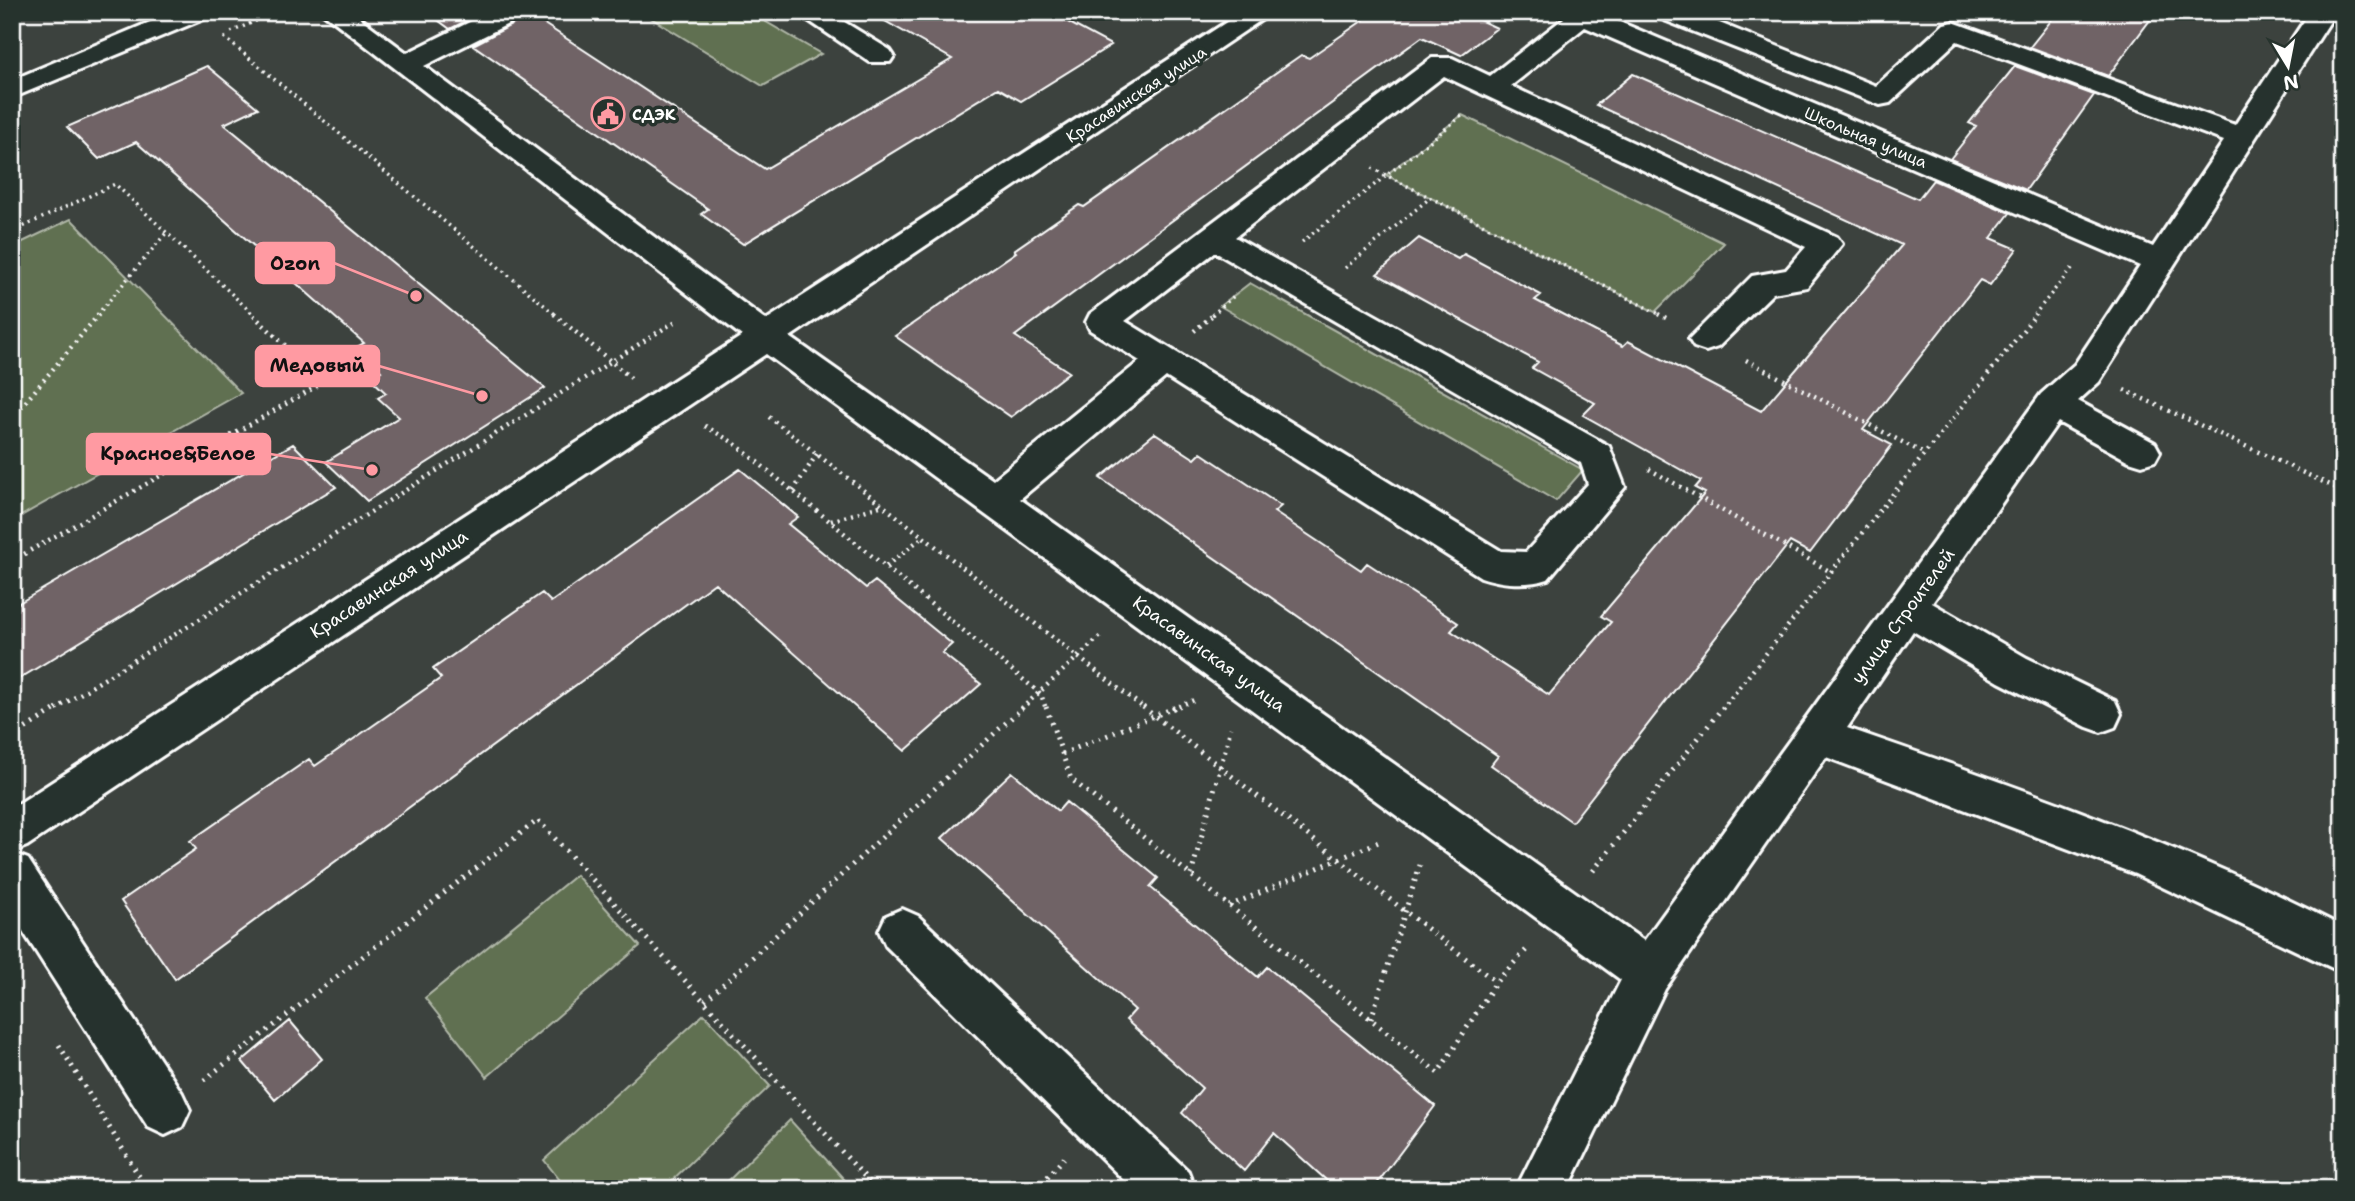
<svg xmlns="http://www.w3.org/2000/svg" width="2355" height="1201" viewBox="0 0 2355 1201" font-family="'Shantell Sans',sans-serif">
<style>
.green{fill:#606f51;stroke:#b0b7a8;stroke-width:2}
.building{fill:#6f6466;stroke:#fff;stroke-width:2}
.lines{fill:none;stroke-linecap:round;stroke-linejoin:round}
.minor-casing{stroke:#fff;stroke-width:6}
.path-far2{stroke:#fff;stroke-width:3.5;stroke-dasharray:2 4.5;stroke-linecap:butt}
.path-far1{stroke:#fff;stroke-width:4.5;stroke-dasharray:2 5;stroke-linecap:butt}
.path{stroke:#fff;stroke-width:5;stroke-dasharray:2 6;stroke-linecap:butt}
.minor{fill:#26332d;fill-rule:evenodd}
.labels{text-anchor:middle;stroke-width:7;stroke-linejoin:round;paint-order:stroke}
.far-street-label{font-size:16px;fill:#fff;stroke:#26332d}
.far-poi-label{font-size:16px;font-weight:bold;fill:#fff;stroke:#26332d;text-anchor:start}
.street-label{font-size:18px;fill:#fff;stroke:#26332d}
.leader{fill:none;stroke:#ff9aa2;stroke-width:2.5}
.callout-dot{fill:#ff9aa2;stroke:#26332d;stroke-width:2.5}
.callout{fill:#ff9aa2;stroke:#ff9aa2;stroke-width:2.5}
.callout-label{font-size:19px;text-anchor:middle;font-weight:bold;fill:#111}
</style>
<rect width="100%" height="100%" fill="#3c423e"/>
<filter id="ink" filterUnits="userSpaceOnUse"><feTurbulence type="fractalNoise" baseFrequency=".0143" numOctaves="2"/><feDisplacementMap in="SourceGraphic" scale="14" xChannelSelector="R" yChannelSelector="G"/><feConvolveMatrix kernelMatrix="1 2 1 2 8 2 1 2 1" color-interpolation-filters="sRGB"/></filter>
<g filter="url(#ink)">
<!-- green -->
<path class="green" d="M641,12H749L821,54L763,86Z
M1462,115L1724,243L1655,312L1386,175Z
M71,219L241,393L12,521V247Z
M1250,283L1583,470L1556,501L1220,306Z
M576,875L640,946L487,1077L425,998Z
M704,1014L770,1086L663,1189H567L544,1160Z
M790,1120L853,1189H720Z"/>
<!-- building -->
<path class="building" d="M427,12H484L450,29Z
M526,12L765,169L952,59L869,12H1049L1111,45L1021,101L998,88L743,244L701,214L708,209L473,45L521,20Z
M1367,12H1462L1497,28L1461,55L1422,37L1015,336L1069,372L1011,417L895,336L1016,252L1014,250L1079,205L1084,207L1301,55L1309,58L1372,14Z
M2058,12H2156L2108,76L2030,47Z
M207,66L258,108L224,124L545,388L367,501L326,462L399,417L378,398L386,393L369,377L381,371L355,348L364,343L136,142L99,159L67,127Z
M2015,66L2094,95L2026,190L1950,159L1976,126L1969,123Z
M1633,74L1918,199L1933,180L2010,213L1991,238L2017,249L1990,285L1980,280L1863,430L1892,445L1810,553L1790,542L1572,822L1491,765L1498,756L1100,478L1155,433L1195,459L1201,453L1281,506L1274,512L1361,570L1367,563L1458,623L1451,631L1549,695L1611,622L1601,616L1705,493L1695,488L1701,481L1583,415L1595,403L1532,368L1538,362L1377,274L1419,238L1458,259L1464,254L1541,295L1535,300L1623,346L1628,341L1761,411L1902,245L1596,105Z
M293,444L336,487L12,683V607Z
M740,469L798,517L788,524L866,588L875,581L952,644L942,653L981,684L905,751L715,583L175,979L121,901L196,849L190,841L309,759L315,766L441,678L433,669L542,593L551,602Z
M1012,772L1058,811L1066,802L1158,878L1150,887L1258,977L1267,967L1435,1106L1373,1189H1336L1274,1133L1244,1171L1182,1113L1202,1088L1126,1020L1135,1010L942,838Z
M290,1021L322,1059L275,1100L242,1061Z"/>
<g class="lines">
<defs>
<path id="minor" d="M174,12H210L206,18L12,98V80Z
M322,12H352L407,53L490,12H524L520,18L424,66L766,320L1242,12H1273L790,337L993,480L1140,361L1090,330L1086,322L1090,314L1432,58H1452L1490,76L1564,18L1560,12H1596L2153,247L2224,141L1957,41L1890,103L1880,105L1659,18L1655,12H1692L1876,86L1944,24L1953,22L2235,125L2310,12H2336L2099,382L2078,401L2155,443L2160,452L2155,461L2142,465L2129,461L2058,422L1932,603L2027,658L2115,701L2121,714L2115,727L2101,732L2087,727L1999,682L1913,631L1847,728C2015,786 2184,845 2343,927V973L2135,874L1826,757L1665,989L1568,1189H1516L1621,980L766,354L27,846L12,852V808L742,336ZM1585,27L2140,266L2075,364L2041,394L1644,941L1020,499L1166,377L1481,577C1502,584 1527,586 1548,579L1625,487L1609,446L1235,237L1444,76L1806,247L1786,270L1752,276L1689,339L1694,347L1706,351L1718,347L1773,293L1807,287L1842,244L1837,237L1511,86ZM1215,252L1581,463L1588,484L1526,552L1501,551L1125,321Z
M796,12H828L890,50L894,56L890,62H870Z
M12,853L28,859L182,1093L190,1110L182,1127L165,1135L148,1127L12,914Z
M902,909L918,916L1188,1171L1195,1189H1133L886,946L879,931L886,916Z"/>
</defs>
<!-- minor casing -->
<use href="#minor" class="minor-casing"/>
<!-- path-far2 -->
<path class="path-far2" d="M231,32L276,12
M224,37L556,315
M1372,168L1661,315
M12,232L115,184L254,315
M1302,242L1463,115
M1345,268L1431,197
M97,315L167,232
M1212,315L1235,295
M2034,315L2073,267"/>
<!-- path-far1 -->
<path class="path-far1" d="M554,314L631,378
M1658,314L1670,320
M1194,331L1214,314
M1746,360L1925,454
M2124,390L2343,491
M769,417L1145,709
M12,418L99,314
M705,426L734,443L1041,694L1046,709
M1649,469L1831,572
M793,491L817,454
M831,521L883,505
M12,561L324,382L252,314
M886,566L924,536
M56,709L676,321
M1021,709L1103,634
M1172,709L1194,700
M1722,709L2036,314"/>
<!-- path -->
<path class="path" d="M1046,707L1071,779L1438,1073L1496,982L1529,947
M1143,707L1496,982
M12,737L59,707
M1062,754L1176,707
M1593,871L1723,707
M1191,875L1231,728
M1229,906L1383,840
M705,1001L1023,707
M1371,1019L1420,865
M59,1045L147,1189
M204,1080L538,820L876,1189
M1002,1189L1041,1183
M1037,1189L1064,1158"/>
<!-- minor -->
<use href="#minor" class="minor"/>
</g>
</g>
<!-- icons -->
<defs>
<symbol id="civic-ring" viewBox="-11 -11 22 22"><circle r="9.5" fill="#26332d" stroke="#ff9aa2" stroke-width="1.5"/><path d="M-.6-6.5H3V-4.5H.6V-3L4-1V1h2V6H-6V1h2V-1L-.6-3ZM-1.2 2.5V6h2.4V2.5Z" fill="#ff9aa2"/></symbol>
</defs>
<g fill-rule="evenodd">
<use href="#civic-ring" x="589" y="95" width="38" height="38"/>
</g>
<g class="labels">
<!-- far-street labels -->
<g class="far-street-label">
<text transform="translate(1136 94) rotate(-33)" y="6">Красавинская улица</text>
<text transform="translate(1866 137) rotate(23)" y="6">Школьная улица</text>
</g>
<!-- far-poi labels -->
<g class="far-poi-label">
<text x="632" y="120">СДЭК</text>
</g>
<!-- street labels -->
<g class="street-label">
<text transform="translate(389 584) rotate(-33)" y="6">Красавинская улица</text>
<text transform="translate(1903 616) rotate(-54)" y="6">улица Строителей</text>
<text transform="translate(1209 654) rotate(36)" y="6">Красавинская улица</text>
</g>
</g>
<!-- callouts -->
<path class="leader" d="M416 296L334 263M482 396L379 366M372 470L270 454"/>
<g class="callout-dot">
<circle cx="416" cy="296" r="7"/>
<circle cx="482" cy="396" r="7"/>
<circle cx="372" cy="470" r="7"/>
</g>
<g class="callout">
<rect x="256" y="243" width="78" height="40" rx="7"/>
<rect x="256" y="346" width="123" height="40" rx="7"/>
<rect x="87" y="434" width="183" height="40" rx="7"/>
</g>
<g class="callout-label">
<text x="295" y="270">Ozon</text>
<text x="317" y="372">Медовый</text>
<text x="178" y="460">Красное&amp;Белое</text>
</g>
<!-- margin -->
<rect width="2355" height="1201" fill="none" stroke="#26332d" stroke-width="42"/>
<rect x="21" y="21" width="2313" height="1159" fill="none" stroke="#fff" stroke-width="2.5" filter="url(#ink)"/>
<!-- north arrow -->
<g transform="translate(2288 66) rotate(170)" stroke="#26332d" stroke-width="5" paint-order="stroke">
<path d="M0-5L12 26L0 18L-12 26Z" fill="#ffffff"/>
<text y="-10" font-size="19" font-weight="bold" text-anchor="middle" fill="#ffffff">N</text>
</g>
</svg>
